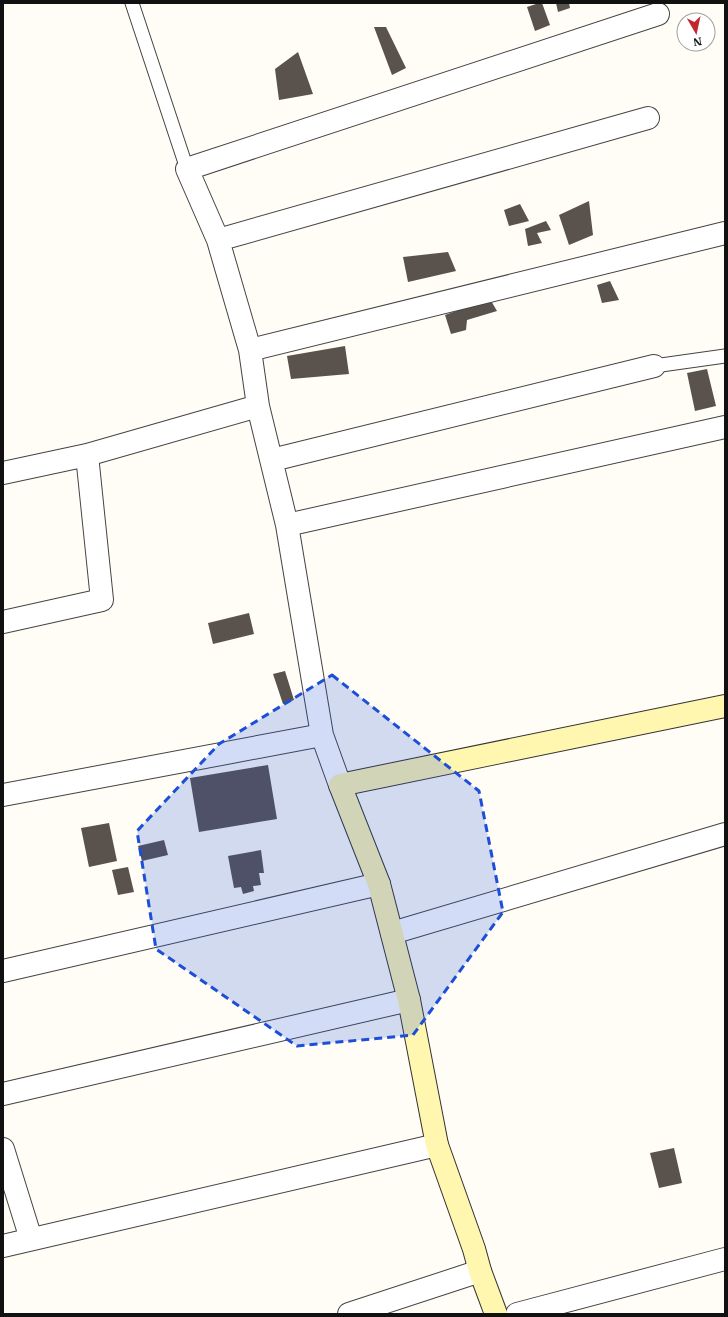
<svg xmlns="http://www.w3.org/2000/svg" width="728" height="1317" viewBox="0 0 728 1317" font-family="'IBM Plex Serif',serif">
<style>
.building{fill:#5a524d}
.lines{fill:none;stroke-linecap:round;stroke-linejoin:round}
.lane-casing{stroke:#444;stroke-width:15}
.street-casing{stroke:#444;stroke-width:24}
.secondary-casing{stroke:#333;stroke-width:24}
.lane{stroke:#fff;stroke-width:13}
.street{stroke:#fff;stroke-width:22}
.secondary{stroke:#fff6b0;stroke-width:22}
.marked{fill:#1d4ed8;fill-opacity:0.2;stroke:#1d4ed8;stroke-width:3;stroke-dasharray:8 5;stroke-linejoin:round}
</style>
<rect width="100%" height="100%" fill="#fffdf5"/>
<!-- building -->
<path class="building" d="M539,3H542L550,25L535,31L527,7Z
M556,3H569L570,8L558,12Z
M374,27H386L406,68L392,75Z
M298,52L313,94L279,100L275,69Z
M589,201L593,235L569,245L559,215Z
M520,204L529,221L509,226L504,210Z
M546,221L551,230L537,233L542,243L528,246L525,229Z
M448,252L456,271L408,282L403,257Z
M610,281L619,300L602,303L597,285Z
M490,299L497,311L467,320L466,330L451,334L445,315Z
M345,346L349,374L291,379L287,356Z
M707,369L716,406L695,411L687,373Z
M249,613L254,634L213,644L208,623Z
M285,671L294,700L283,704L273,674Z
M268,765L277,819L199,832L190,778Z
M109,823L117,861L89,867L81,828Z
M164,840L168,855L142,861L138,846Z
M261,850L264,873H259L261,885L253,886L254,891L243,894L241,887L234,888L228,856Z
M128,867L134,892L118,895L112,870Z
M674,1148L682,1183L659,1188L650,1153Z"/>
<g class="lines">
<defs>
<path id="lane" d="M132,3L187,169
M654,366L725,356"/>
<path id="street" d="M218,240L648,118
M250,350L725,233
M272,460L654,366
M3,473L87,455
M287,525L725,427
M3,622L102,600L87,455L258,406
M340,785L322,735L287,525L258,406L250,350L218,240L187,169L658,14
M3,795L322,735
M392,933L725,834
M3,971L379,884
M3,1094L409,1000
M3,1149L31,1239
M3,1246L437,1145
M349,1314L480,1271
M517,1314L725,1259"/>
<path id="secondary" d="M496,1314L480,1271L474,1249L437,1145L409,1000L379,884L340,785L725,706"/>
</defs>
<!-- lane casing -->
<use href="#lane" class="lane-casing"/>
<!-- street casing -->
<use href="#street" class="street-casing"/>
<!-- secondary casing -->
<use href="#secondary" class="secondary-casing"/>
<!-- lane -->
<use href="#lane" class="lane"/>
<!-- street -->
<use href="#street" class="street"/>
<!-- secondary -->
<use href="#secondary" class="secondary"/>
</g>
<!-- marked area -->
<path class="marked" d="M332,675L479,791L503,912L413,1035L297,1046L156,949L137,831L219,744Z"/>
<!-- border -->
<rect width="728" height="1317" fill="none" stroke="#111111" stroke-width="8"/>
<!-- north arrow -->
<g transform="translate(696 32) rotate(171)"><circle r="19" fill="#ffffff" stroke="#a0a0a0"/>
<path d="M0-3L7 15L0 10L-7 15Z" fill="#c4262e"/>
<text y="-6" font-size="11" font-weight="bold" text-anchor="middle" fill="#111111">N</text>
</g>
</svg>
